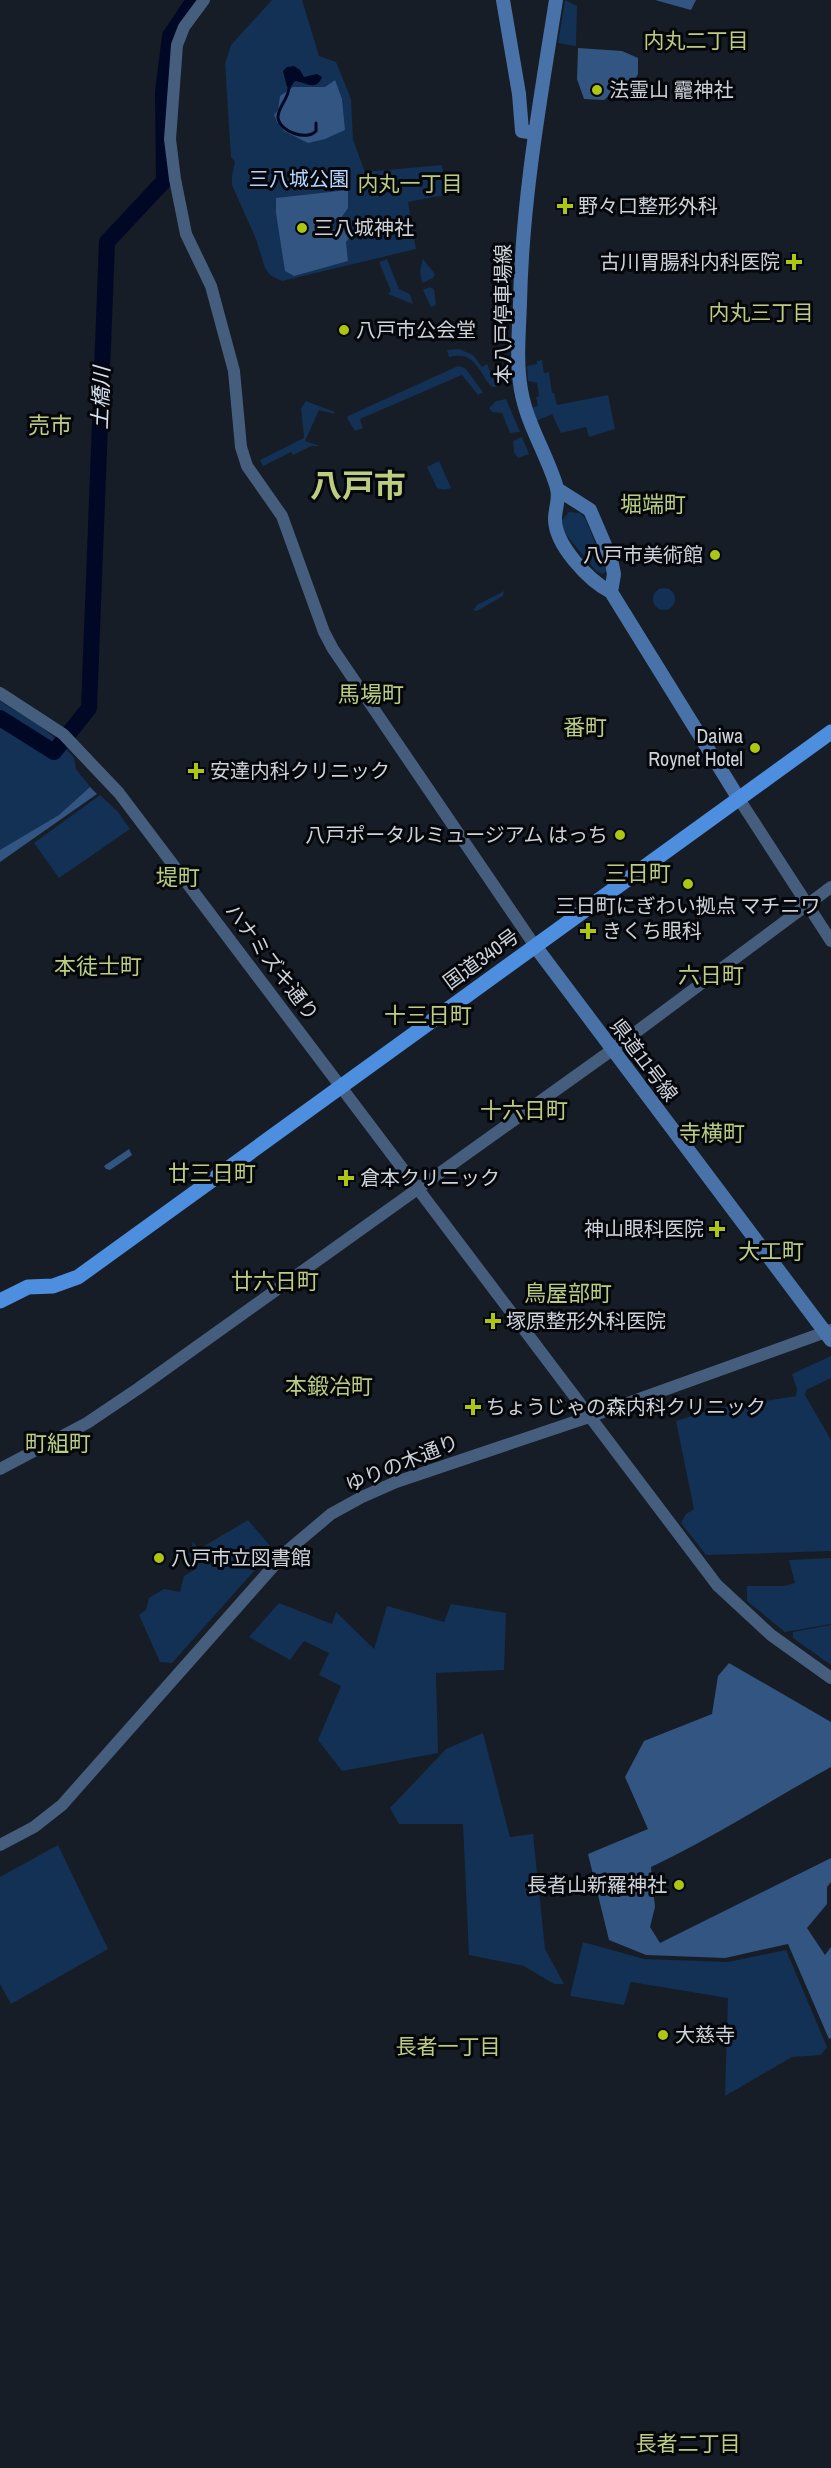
<svg xmlns="http://www.w3.org/2000/svg" width="831" height="2468" viewBox="0 0 831 2468" font-family="'Archivo Narrow','Noto Sans JP',sans-serif">
<style>
.green{fill:#133055}
.forest{fill:#325581}
.water{fill:#000825}
.lines{fill:none;stroke-linecap:round;stroke-linejoin:round}
.stream{stroke:#000825;stroke-width:3}
.river{stroke:#000825;stroke-width:16}
.secondary{stroke:#465e7e;stroke-width:12}
.primary{stroke:#4973a8;stroke-width:14}
.highway{stroke:#4e8edf;stroke-width:15}
.poi-dot{fill:#acc613;stroke:#05070b;stroke-width:2}
.labels{text-anchor:middle;stroke-width:6;stroke-linejoin:round;paint-order:stroke}
.poi-label{font-size:20px;fill:#ced3da;stroke:#05070b;text-anchor:start}
.park-label{font-size:20px;fill:#b5d5ff;stroke:#05070b}
.street-label{font-size:20px;fill:#ced3da;stroke:#05070b}
.neighbourhood-label{font-size:21px;fill:#bccd82;stroke:#05070b}
.water-label{font-size:21px;font-style:italic;fill:#d8e3f1;stroke:#05070b}
.quarter-label{font-size:22px;fill:#bccd82;stroke:#05070b}
.town-label{font-size:32px;font-weight:bold;fill:#bccd82;stroke:#05070b}
</style>
<rect width="100%" height="100%" fill="#161d26"/>
<!-- green -->
<path class="green" d="M272,0H302L319,56L336,62L351,99L353,140L365,172L442,165L445,195L408,202L416,249L282,281L270,275L265,268L256,239L232,185V175L235,162L231,157L225,64L231,45Z
M565,0L577,6L576,46L558,43Z
M387,259L399,289L410,294L413,304L388,294L391,291L379,262Z
M423,259L435,274L433,278L422,283L420,270Z
M430,287L434,289L436,305L431,307L423,290Z
M459,349L473,355L482,367L487,364L497,387H492L489,384C477,367 473,351 449,357L447,350Z
M542,360L544,373L549,372L552,393H554L557,405L608,395L615,429L589,437L586,427L561,433L552,414L536,421L533,407L538,406L536,397L539,396L537,383L528,381L527,366L537,364V361Z
M458,366L465,368L483,392L478,395L462,375L360,419L363,428L355,431L347,418L348,416Z
M506,399L520,432L510,433L502,413L492,412L489,408L496,401Z
M306,401L335,412L334,414L319,410L305,441L320,446H311L293,455L291,452L263,466L260,460L304,438L301,408Z
M522,437L529,454L518,458L514,452L513,441Z
M439,461L451,488L444,490L437,488L427,467Z
M569,512L580,513L585,518L605,567L606,571L603,574L596,571L563,531L562,520Z
M653 599a11 11 0 1 1 22 0a11 11 0 1 1-22 0Z
M504,591L503,596L477,611L473,610L477,605Z
M0,701L39,725L62,744L74,758L76,769L91,788L61,815L0,852Z
M100,795L118,812L130,829L59,878L34,843Z
M831,1356V1378L806,1390L805,1395L831,1440V1551L706,1555L681,1523L686,1514L694,1509L676,1421L714,1409L796,1396L797,1389L792,1374Z
M248,1520L271,1547V1552L172,1663L160,1662L139,1615L146,1610L149,1598L164,1589L180,1592L184,1576L197,1568L189,1554L193,1542L199,1549Z
M831,1558V1624L785,1632L747,1601V1586H784L795,1583L789,1560Z
M279,1603L332,1624L336,1612L374,1649L387,1606L444,1622L451,1604L506,1613L504,1670L436,1673L438,1753L342,1771L318,1740L341,1686L319,1675L329,1653L304,1641L290,1660L249,1637Z
M831,1625V1665L793,1638V1632Z
M483,1733L510,1837L533,1834L545,1949L564,1984H554L524,1966L469,1955L463,1824H399L390,1808L446,1749Z
M58,1845L108,1949L11,2004L0,1984V1877Z
M583,1942L644,1959L728,1962L786,1950L827,2047L821,2055L792,2057L725,2096L728,1998L631,1982L624,2005L570,1996Z"/>
<!-- forest -->
<path class="forest" d="M655,0H696L691,10Z
M578,48L622,51L638,58V74L629,90L613,93L604,100L584,99L577,79Z
M335,80L342,99L345,130L325,139L308,143L284,131L277,122L274,115L278,110L280,96L293,87H325Z
M348,190V208L341,218L315,224L316,232L351,227L352,235L346,242L348,261L294,276L285,271L276,213V198Z
M90,787L97,794L0,862V850L59,815Z
M129,1149L132,1155L110,1170L106,1169L104,1166Z
M729,1663L831,1722V1767C771,1800 713,1838 651,1867L655,1907L650,1927L660,1943L831,1858V1882L827,1887V1904L807,1928L825,1955L831,1947V2038L829,2039L788,1944L725,1958L646,1955L609,1940L588,1854L648,1829L625,1777L644,1741L712,1714L718,1676Z"/>
<!-- water -->
<path class="water" d="M294,66L300,70L304,77L317,74L322,77C316,92 305,82 295,81L290,88L287,87L283,71L287,67Z"/>
<g class="lines">
<!-- stream -->
<path class="stream" d="M289,88C288,100 277,108 278,118C280,132 307,141 316,131V123"/>
<!-- river -->
<path class="river" d="M0,718L54,752L89,708L107,242L164,181L163,92L170,36L194,0"/>
<!-- secondary -->
<path class="secondary" d="M204,0L184,27L177,45L170,139L175,179L186,234L211,286L234,371L241,447L247,466L282,516L324,632L333,649L535,946
M0,693L63,734L119,793L717,1585L771,1635L831,1678
M739,799L831,941
M0,1469L87,1423L139,1388L612,1050L831,887
M0,1845L34,1827L62,1805L286,1552L331,1514L362,1497L396,1482L589,1417L831,1330"/>
<!-- primary -->
<path class="primary" d="M503,0L519,94L522,131L535,133
M556,0C540,101 522,201 520,303C519,332 516,362 521,390C527,425 547,454 557,488C560,499 555,508 555,519C555,545 589,581 611,592L739,799
M557,489L590,510L611,559L614,574L611,592
M535,946L831,1340"/>
<!-- highway -->
<path class="highway" d="M0,1301L28,1287L53,1286L78,1277L831,732"/>
</g>
<!-- markers -->
<g class="poi-dot">
<circle cx="597" cy="90" r="6"/>
<path d="M562 197h6v6h6v6h-6v6h-6v-6h-6v-6h6z"/>
<circle cx="302" cy="228" r="6"/>
<path d="M791 253h6v6h6v6h-6v6h-6v-6h-6v-6h6z"/>
<circle cx="344" cy="330" r="6"/>
<circle cx="715" cy="555" r="6"/>
<circle cx="755" cy="748" r="6"/>
<path d="M193 762h6v6h6v6h-6v6h-6v-6h-6v-6h6z"/>
<circle cx="620" cy="835" r="6"/>
<circle cx="688" cy="884" r="6"/>
<path d="M585 922h6v6h6v6h-6v6h-6v-6h-6v-6h6z"/>
<path d="M343 1169h6v6h6v6h-6v6h-6v-6h-6v-6h6z"/>
<path d="M714 1220h6v6h6v6h-6v6h-6v-6h-6v-6h6z"/>
<path d="M490 1312h6v6h6v6h-6v6h-6v-6h-6v-6h6z"/>
<path d="M470 1398h6v6h6v6h-6v6h-6v-6h-6v-6h6z"/>
<circle cx="159" cy="1558" r="6"/>
<circle cx="679" cy="1885" r="6"/>
<circle cx="663" cy="2035" r="6"/>
</g>
<g class="labels">
<!-- poi labels -->
<g class="poi-label">
<text x="609" y="97">法霊山 龗神社</text>
<text x="578" y="213">野々口整形外科</text>
<text x="314" y="235">三八城神社</text>
<text x="780" y="269" text-anchor="end">古川胃腸科内科医院</text>
<text x="356" y="337">八戸市公会堂</text>
<text x="703" y="562" text-anchor="end">八戸市美術館</text>
<text x="743" y="743" text-anchor="end">Daiwa<tspan x="743" dy="23">Roynet Hotel</tspan></text>
<text x="210" y="778">安達内科クリニック</text>
<text x="608" y="842" text-anchor="end">八戸ポータルミュージアム はっち</text>
<text x="688" y="913" text-anchor="middle">三日町にぎわい拠点 マチニワ</text>
<text x="602" y="938">きくち眼科</text>
<text x="360" y="1185">倉本クリニック</text>
<text x="704" y="1236" text-anchor="end">神山眼科医院</text>
<text x="506" y="1328">塚原整形外科医院</text>
<text x="486" y="1414">ちょうじゃの森内科クリニック</text>
<text x="171" y="1565">八戸市立図書館</text>
<text x="667" y="1892" text-anchor="end">長者山新羅神社</text>
<text x="675" y="2042">大慈寺</text>
</g>
<!-- park labels -->
<g class="park-label">
<text x="299" y="186">三八城公園</text>
</g>
<!-- street labels -->
<g class="street-label">
<text transform="translate(503 314) rotate(-90)" y="7">本八戸停車場線</text>
<text transform="translate(481 959) rotate(-36)" y="7">国道340号</text>
<text transform="translate(272 962) rotate(53)" y="7">ハナミズキ通り</text>
<text transform="translate(644 1060) rotate(53)" y="7">県道11号線</text>
<text transform="translate(402 1463) rotate(-22)" y="7">ゆりの木通り</text>
</g>
<!-- neighbourhood labels -->
<g class="neighbourhood-label">
<text x="696" y="48">内丸二丁目</text>
<text x="410" y="191">内丸一丁目</text>
<text x="761" y="320">内丸三丁目</text>
<text x="448" y="2054">長者一丁目</text>
<text x="688" y="2451">長者二丁目</text>
</g>
<!-- water labels -->
<g class="water-label">
<text transform="translate(101 398) rotate(-88)" y="7">土橋川</text>
</g>
<!-- quarter labels -->
<g class="quarter-label">
<text x="50" y="433">売市</text>
<text x="653" y="512">堀端町</text>
<text x="371" y="702">馬場町</text>
<text x="585" y="735">番町</text>
<text x="638" y="881">三日町</text>
<text x="178" y="885">堤町</text>
<text x="98" y="974">本徒士町</text>
<text x="711" y="983">六日町</text>
<text x="428" y="1023">十三日町</text>
<text x="524" y="1118">十六日町</text>
<text x="712" y="1141">寺横町</text>
<text x="212" y="1181">廿三日町</text>
<text x="771" y="1259">大工町</text>
<text x="275" y="1289">廿六日町</text>
<text x="568" y="1301">鳥屋部町</text>
<text x="329" y="1394">本鍛冶町</text>
<text x="58" y="1451">町組町</text>
</g>
<!-- town labels -->
<g class="town-label">
<text x="358" y="497">八戸市</text>
</g>
</g>
</svg>
